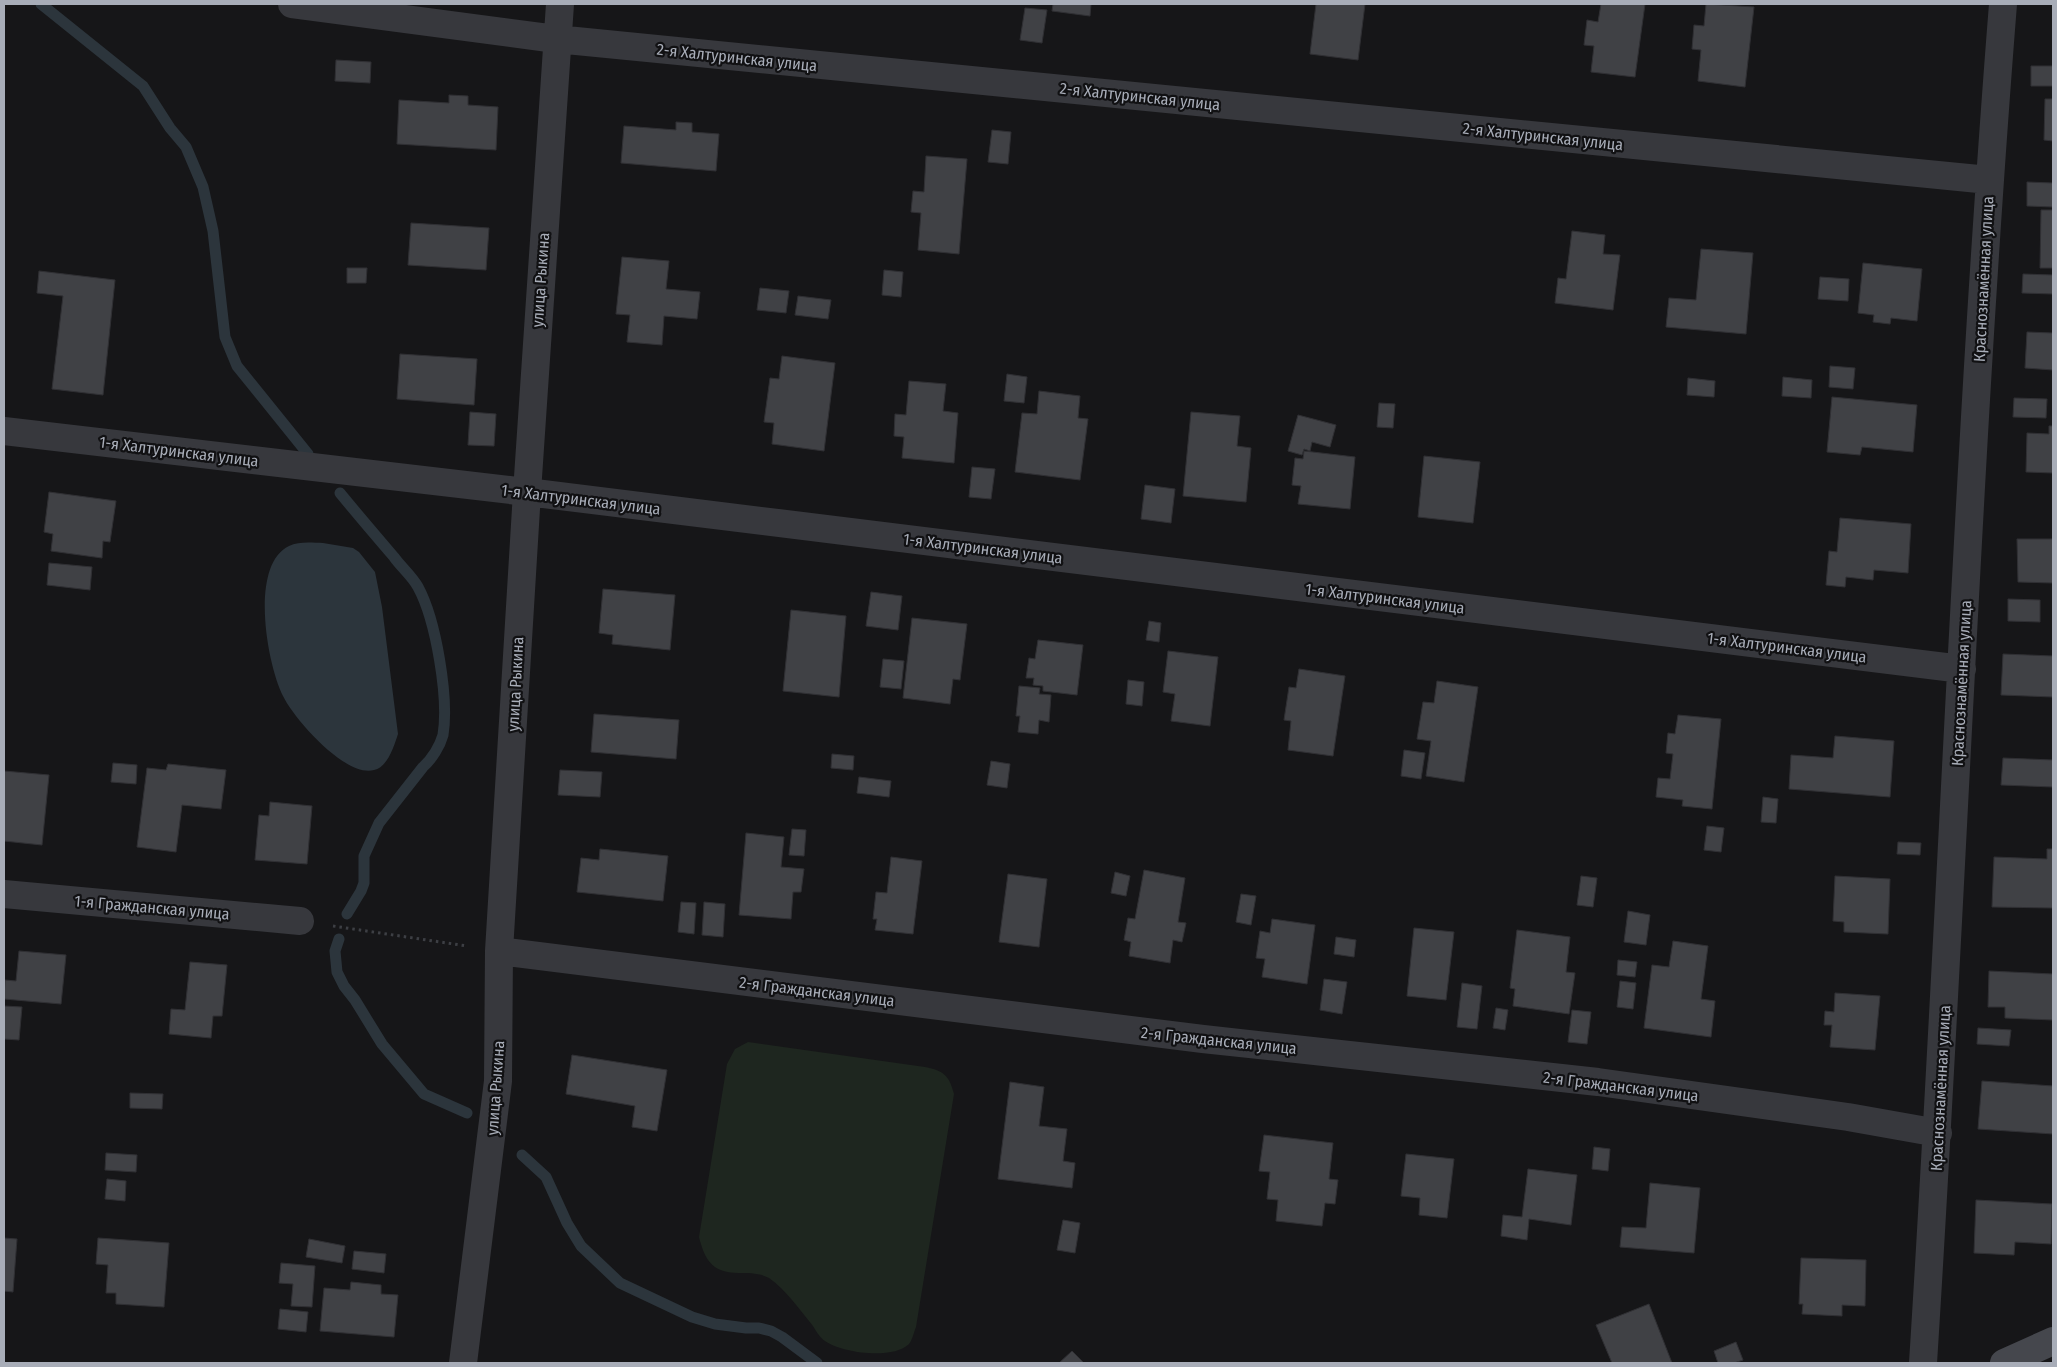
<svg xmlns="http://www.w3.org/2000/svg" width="2057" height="1367" viewBox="0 0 2057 1367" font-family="'Fira Sans Condensed',sans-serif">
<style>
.green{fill:#1e261f}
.water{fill:#2c353c}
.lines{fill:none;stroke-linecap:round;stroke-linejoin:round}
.stream{stroke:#2c353c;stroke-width:11}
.building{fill:#404145;stroke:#303034}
.path{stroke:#3d3f44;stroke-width:3;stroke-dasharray:2.5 4;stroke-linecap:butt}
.street{stroke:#37383d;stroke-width:28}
.secondary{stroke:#45474d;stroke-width:28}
.labels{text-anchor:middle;stroke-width:4.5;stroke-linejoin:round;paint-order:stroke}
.street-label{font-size:16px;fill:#a8adb8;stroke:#111113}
</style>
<rect width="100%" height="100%" fill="#161618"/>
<!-- green -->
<path class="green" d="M748,1042L925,1067C944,1071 949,1075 954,1094L916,1327C914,1332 912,1341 909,1344C893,1360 842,1353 825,1341C820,1338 816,1331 813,1326C800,1310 786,1290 769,1278C760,1273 749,1273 739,1273C713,1273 705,1261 699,1237L727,1064L735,1049Z"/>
<!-- water -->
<path class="water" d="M323,543L353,548L359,552L375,572L382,607L398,734C394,746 388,767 374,770C346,778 294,719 283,696C267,664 249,565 289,546C299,541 313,543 323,543Z"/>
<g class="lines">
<!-- stream -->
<path class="stream" d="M41,4L143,86L170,128L186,147L203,187L213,231L225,337L237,366L308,454
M340,493C358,515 376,536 394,557C401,567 412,576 418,587C436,620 449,698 443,735C440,746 432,759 423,767L379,823L364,856V883L361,891L347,914
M339,939L335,951L337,972L344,986L355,1000L382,1044L424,1094L467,1113
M522,1155L546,1177L567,1223L581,1246L620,1283L692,1317L715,1324L746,1328H759L771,1331L782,1337L817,1363"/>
</g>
<!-- building -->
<path class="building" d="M1053,4H1091L1090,16L1052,11Z
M1316,4H1365L1358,60L1310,54Z
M1601,4H1645L1635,77L1591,72L1594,46L1584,45L1587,20L1598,22Z
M1706,4L1754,7L1745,87L1698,81L1701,50L1692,49L1694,25L1704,26Z
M1025,8L1047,10L1042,43L1020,40Z
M336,60L371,62L370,83L335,81Z
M2031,66H2053V86H2031Z
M449,95L468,96V105L498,107L496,150L397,144L399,100L449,103Z
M2045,99H2053V141L2044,140Z
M676,122L692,123V132L719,134L716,171L621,163L624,126L676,130Z
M992,130L1011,132L1008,164L988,162Z
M926,156L967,159L959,254L918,250L921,213L911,212L913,191L924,192Z
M2027,182L2053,183V207L2027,206Z
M2041,210H2053V268H2040Z
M411,223L489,228L486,270L408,265Z
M1572,231L1605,235L1603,254L1620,255L1613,310L1555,303L1558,278L1566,279Z
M1701,249L1753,253L1746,334L1666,327L1669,298L1696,300Z
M622,257L669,261L666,289L700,292L697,319L664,316L662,345L627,342L630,315L616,314Z
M1863,263L1922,269L1917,321L1891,318L1890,324L1873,322L1874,315L1858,313Z
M347,268H367L366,283H347Z
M884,270L903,272L901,297L882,295Z
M39,271L115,280L103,395L52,389L63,296L37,293Z
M2023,274L2053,275V294L2022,293Z
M1820,277L1849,279L1848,301L1818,299Z
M760,288L789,291L786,313L757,310Z
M798,296L831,300L828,319L795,315Z
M2027,332L2053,333V370L2025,368Z
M400,354L477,359L474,405L397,399Z
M782,356L835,363L824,451L772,444L774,423L764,422L770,378L779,379Z
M1830,366L1855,368L1853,389L1829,387Z
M1007,374L1027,377L1024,403L1004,401Z
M1783,377L1812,380L1811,398L1782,396Z
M1688,378L1715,381L1714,397L1687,395Z
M909,381L946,384L943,411L958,413L954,463L902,458L904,437L894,436L895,414L906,415Z
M1039,391L1080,396L1078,418L1088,419L1080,480L1015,472L1022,413L1037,414Z
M1832,397L1917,405L1913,452L1862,447L1860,455L1827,452Z
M2014,398L2047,399L2046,418L2013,417Z
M1379,403L1395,404L1393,428L1377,427Z
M470,412L496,414L494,446L468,445Z
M1191,412L1240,416L1237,446L1251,448L1246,502L1183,496Z
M1298,415L1336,425L1330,447L1312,442L1310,451L1304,449L1302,455L1288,451Z
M2049,426H2053V473L2026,472L2027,433L2049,434Z
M1304,451L1355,457L1350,509L1298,504L1301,486L1292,485L1295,458L1303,459Z
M1424,456L1480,462L1473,523L1418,517Z
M972,467L995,469L991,499L969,497Z
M1145,485L1175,489L1171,523L1141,519Z
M49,492L116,501L110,542L103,541L102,558L51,551L53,534L44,532Z
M1840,518L1911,524L1908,573L1874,570L1873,580L1846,577L1845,587L1826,585L1829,551L1837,552Z
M2017,539H2053V583L2018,582Z
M49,563L92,567L90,590L47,585Z
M603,589L675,595L670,650L612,644L613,635L599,633Z
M871,592L902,596L898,630L866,626Z
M2008,599L2040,600V622L2008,621Z
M791,610L846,616L839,697L783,691Z
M912,618L967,624L960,680L953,679L950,704L903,698Z
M1149,621L1161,623L1159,642L1146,640Z
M1038,640L1083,645L1077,695L1043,691V686L1033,685L1034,678H1026L1029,658L1035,659Z
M1168,651L1218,657L1210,726L1171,721L1175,694L1163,692Z
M2003,654L2053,656V697L2001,695Z
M883,659L904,661L901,689L880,687Z
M1299,669L1345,676L1333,756L1288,750L1291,721L1284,720L1289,687L1296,688Z
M1128,680L1144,682L1142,706L1126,704Z
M1437,681L1478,687L1464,782L1426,776L1431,741L1417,739L1423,702L1434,703Z
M1019,686L1040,688L1039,694L1051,695L1049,722L1039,720L1038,734L1018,732L1020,716H1016Z
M594,714L679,720L676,759L591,752Z
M1678,715L1721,719L1712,809L1682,806L1683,800L1656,797L1658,778L1670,779L1673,754L1666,753L1668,733L1675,734Z
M1835,736L1894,741L1890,797L1789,789L1791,755L1833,758Z
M1404,750L1425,753L1421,779L1401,776Z
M832,754L854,756L853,770L831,768Z
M2003,758L2053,760V787L2001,785Z
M991,761L1010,764L1007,788L987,785Z
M113,763L137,765L136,784L111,782Z
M168,764L226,770L221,809L182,805L176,852L137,847L147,768L166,770Z
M560,770L602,772L600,797L558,795Z
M4,771L49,775L42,845L4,841Z
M859,777L891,781L889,797L857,793Z
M1763,797L1778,799L1776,823L1761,822Z
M270,802L312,806L307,864L255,860L259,815L269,816Z
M1707,826L1724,828L1721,852L1704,850Z
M792,829L806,830L804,856L789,855Z
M746,833L784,837L781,867L804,869L801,892H793L791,919L739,915Z
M1898,842L1921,843L1920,855L1897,854Z
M600,849L668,856L663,901L577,892L581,858L599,860Z
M2047,849H2053V908L1992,907L1994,857L2047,859Z
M891,857L922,861L913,934L875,930L877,919H873L876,892L887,893Z
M1144,870L1185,878L1178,922L1186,923L1182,942L1173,940L1170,963L1129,956L1131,942L1124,940L1128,918L1135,919Z
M1115,872L1130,876L1126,896L1111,893Z
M1008,874L1047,879L1039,947L999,942Z
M1581,876L1597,878L1593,907L1577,905Z
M1835,876L1890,879L1888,934L1844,932V922L1833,921Z
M1241,894L1256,896L1251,925L1236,922Z
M681,902L696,903L694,934L678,932Z
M704,902L725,904L723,937L702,935Z
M1628,911L1650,915L1646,945L1624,942Z
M1272,919L1315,925L1307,984L1262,977L1265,959L1256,958L1260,931L1270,933Z
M1414,928L1454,932L1446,1000L1407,996Z
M1517,930L1570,937L1566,972L1575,973L1569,1014L1513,1006L1515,989L1510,988Z
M1336,937L1356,940L1354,957L1334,954Z
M1673,941L1708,946L1701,999L1715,1001L1711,1037L1644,1028L1652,965L1669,967Z
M19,951L66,955L61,1004L4,999L5,980L16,981Z
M1618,960L1637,962L1635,977L1617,975Z
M190,962L227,965L222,1016H213L211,1038L169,1034L171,1009L185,1010Z
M1989,971L2053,974V1020L2005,1018V1007H1988Z
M1324,979L1347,982L1342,1014L1320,1010Z
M1620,981L1636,983L1633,1009L1617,1007Z
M1462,983L1482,986L1477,1029L1457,1027Z
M1835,993L1880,996L1875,1050L1830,1047L1832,1025H1824L1825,1011L1834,1012Z
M4,1006L22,1007L19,1040L4,1039Z
M1496,1008L1508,1010L1505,1030L1493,1028Z
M1572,1010L1591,1012L1587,1044L1568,1042Z
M1978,1028L2011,1030L2009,1046L1977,1044Z
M572,1055L667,1070L657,1131L632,1127L635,1106L566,1094Z
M1982,1081L2053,1086V1134L1978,1129Z
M1010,1082L1044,1087L1039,1126L1067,1129L1063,1161L1075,1163L1072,1188L998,1179Z
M130,1093L163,1094L162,1109L130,1108Z
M1264,1135L1333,1143L1329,1179L1338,1180L1335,1204L1325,1203L1322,1226L1276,1221L1278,1200L1267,1199L1270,1172L1259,1171Z
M1594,1147L1610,1149L1608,1171L1592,1169Z
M106,1153L137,1155L136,1172L105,1170Z
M1406,1154L1454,1159L1447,1218L1419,1215L1420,1198L1401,1196Z
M1528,1169L1577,1175L1571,1225L1529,1219L1527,1240L1501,1236L1503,1215L1522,1217Z
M107,1179L126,1181L125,1201L105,1199Z
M1650,1183L1700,1188L1694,1253L1620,1247L1622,1227L1646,1228Z
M1976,1200L2052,1204L2051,1244L2015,1242L2014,1255L1974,1253Z
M1063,1220L1080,1223L1075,1253L1057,1250Z
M4,1238L17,1239L13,1292L4,1291Z
M98,1238L169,1243L164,1307L116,1304V1293H106L108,1265L96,1264Z
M309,1239L345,1246L342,1263L306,1257Z
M354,1251L386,1254L384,1273L352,1269Z
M1801,1258L1866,1260L1865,1306L1842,1305V1316L1802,1314L1803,1304H1799Z
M281,1263L315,1266L312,1307L291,1306L293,1284L279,1283Z
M351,1282L381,1285V1294L398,1295L394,1337L320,1331L324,1288L350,1290Z
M1649,1304L1672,1363H1612L1596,1325Z
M280,1309L308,1312L306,1332L278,1329Z
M1736,1342L1743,1360L1734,1363H1718L1714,1351Z
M1072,1351L1084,1363H1059Z"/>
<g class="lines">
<!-- path -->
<path class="path" d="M333,926L467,946"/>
<!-- street -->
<path class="street" d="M292,4L556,39L1989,180
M4,431L527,492L1962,669
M4,894L300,921
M499,951L1203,1039L1598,1082L1848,1117L1938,1133
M463,1363L498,1081L499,951L527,492L560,4
M1923,1363C1952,910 1967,456 2003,4"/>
<!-- secondary -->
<path class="secondary" d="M2004,1363L2053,1341"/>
</g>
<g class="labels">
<!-- street labels -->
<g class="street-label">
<text transform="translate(737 57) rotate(6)" y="6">2-я Халтуринская улица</text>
<text transform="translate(1140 96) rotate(6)" y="6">2-я Халтуринская улица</text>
<text transform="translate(1543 136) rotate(6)" y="6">2-я Халтуринская улица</text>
<text transform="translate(1983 279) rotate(-87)" y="6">Краснознамённая улица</text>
<text transform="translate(540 280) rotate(-86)" y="6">улица Рыкина</text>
<text transform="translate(179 451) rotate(7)" y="6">1-я Халтуринская улица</text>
<text transform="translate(581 499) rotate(7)" y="6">1-я Халтуринская улица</text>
<text transform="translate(983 548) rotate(7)" y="6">1-я Халтуринская улица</text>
<text transform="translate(1385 598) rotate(7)" y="6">1-я Халтуринская улица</text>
<text transform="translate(1787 647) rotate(7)" y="6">1-я Халтуринская улица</text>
<text transform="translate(1961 683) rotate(-87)" y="6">Краснознамённая улица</text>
<text transform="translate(515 684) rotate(-87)" y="6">улица Рыкина</text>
<text transform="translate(152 907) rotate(5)" y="6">1-я Гражданская улица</text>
<text transform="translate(817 991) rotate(7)" y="6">2-я Гражданская улица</text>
<text transform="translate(1219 1040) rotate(6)" y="6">2-я Гражданская улица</text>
<text transform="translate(1621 1086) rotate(7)" y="6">2-я Гражданская улица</text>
<text transform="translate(495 1088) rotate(-86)" y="6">улица Рыкина</text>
<text transform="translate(1940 1088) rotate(-87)" y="6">Краснознамённая улица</text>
</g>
</g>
<!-- border -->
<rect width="2057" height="1367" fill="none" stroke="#a8adb8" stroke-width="10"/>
</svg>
